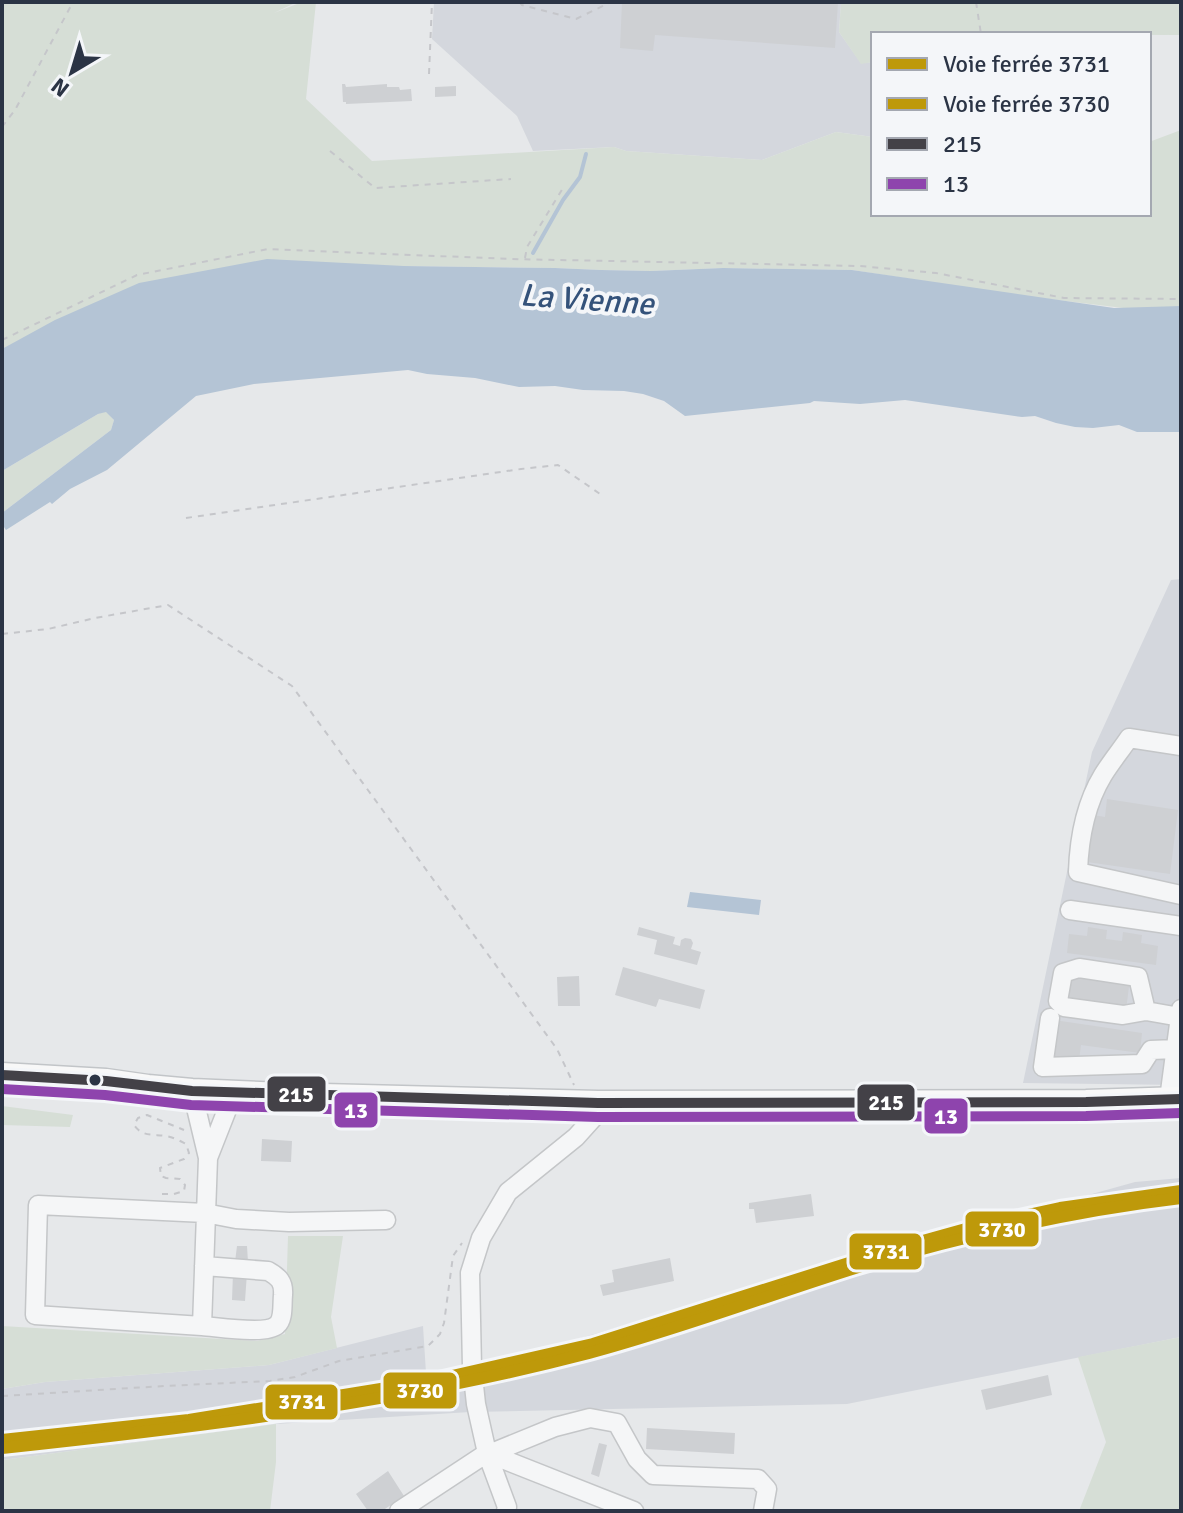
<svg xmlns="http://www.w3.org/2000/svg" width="1183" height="1513" viewBox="0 0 1183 1513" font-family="Signika,sans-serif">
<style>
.built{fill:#d4d7dd}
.green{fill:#d6ded6}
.water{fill:#b4c4d5}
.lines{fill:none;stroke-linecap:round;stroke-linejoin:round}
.stream{stroke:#b4c4d5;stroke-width:4}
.building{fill:#ced0d3}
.minor-casing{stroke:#c4c6c8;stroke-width:21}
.major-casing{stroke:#c2c5c8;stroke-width:27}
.path{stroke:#c5c6ca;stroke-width:2;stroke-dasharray:6 6;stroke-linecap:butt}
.minor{stroke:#f5f6f7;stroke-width:18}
.major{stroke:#f8f8f8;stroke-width:24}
.bus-1-casing{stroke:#f4f6f9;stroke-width:16}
.bus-2-casing{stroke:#f4f6f9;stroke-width:16}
.bus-1{stroke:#434147;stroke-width:10}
.bus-2{stroke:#8e44ad;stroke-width:10}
.rail-1-casing{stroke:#f4f6f9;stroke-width:18}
.rail-2-casing{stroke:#f4f6f9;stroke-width:18}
.rail-1{stroke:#be990a;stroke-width:12}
.rail-2{stroke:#be990a;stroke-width:12}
.bus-dot{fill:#2b3445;stroke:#f4f6f9;stroke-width:3}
.labels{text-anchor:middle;stroke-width:8;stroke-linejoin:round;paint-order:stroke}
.water-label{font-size:32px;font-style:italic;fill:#34527a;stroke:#f4f6f9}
.line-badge{stroke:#f4f6f9;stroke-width:3}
.badge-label{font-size:22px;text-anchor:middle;font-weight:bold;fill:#fff}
</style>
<rect width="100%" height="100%" fill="#e6e8ea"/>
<!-- built -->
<path class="built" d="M434,2H841L839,32L861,63L873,62V137L836,132L762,160L626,151L614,147L533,151L517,116L432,39Z
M1181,579V1085L1023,1083L1092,752L1171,580Z
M1181,1178V1337L847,1404L470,1412L276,1424L2,1460V1389L45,1382L269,1365L423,1326L426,1373L488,1365L673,1311L1135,1182Z"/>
<!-- green -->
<path class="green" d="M2,2H297L274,13L302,2H316L306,99L372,161L614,147L626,151L762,160L836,132L873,137V214H1149V142L1181,130V315L1016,295L852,270L723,268L651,271L601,270L555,268L404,266L2,350Z
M841,2H1181V35L873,34V62L861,64L839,32Z
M106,411L114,420L111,430L2,513V471L98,414Z
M2,1106L73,1115L70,1127L2,1125Z
M288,1236H343L331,1317L337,1348L269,1365L45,1382L2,1389V1326L257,1341L285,1334Z
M1181,1337V1511H1079L1106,1442L1078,1357Z
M276,1424V1462L270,1511H2V1460Z"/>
<!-- water -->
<path class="water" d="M267,259L404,266L555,268L601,270L651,271L723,268L852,270L1114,308L1181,306V432H1137L1119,425L1093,428L1075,427L1056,423L1035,416L1022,417L905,400L860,404L814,401L810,403L685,416L664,401L643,394L624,391L583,390L555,386L519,387L475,378L427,374L408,370L254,384L196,396L107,470L70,489L52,504L50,502L6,530L2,524V513L111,430L114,420L106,412L98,414L2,471V349L55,320L139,283Z
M690,892L761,900L759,915L687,907Z"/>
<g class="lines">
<!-- stream -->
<path class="stream" d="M533,253L563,200L580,177L586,154"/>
</g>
<!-- building -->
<path class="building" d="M622,2H838L835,48L655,35L653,51L620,48Z
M342,84H345L346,87L387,84V87H399L400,90L411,89L412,101L346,104V102H343Z
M456,86V96L435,97V87Z
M1107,799L1178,810L1170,874L1087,862L1093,815L1105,817Z
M639,927L675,937L673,944L680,946L681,940L685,938L691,939L693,943L691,949L701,952L697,965L654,954L657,940L637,935Z
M1088,927L1107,930L1106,939L1122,941L1123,932L1142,935L1141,943L1158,946L1156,965L1067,953L1069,934L1087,936Z
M623,967L705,990L700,1009L659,999L656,1007L615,995Z
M1071,971L1130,979L1126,1010L1066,1003Z
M579,976L580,1006H558L557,977Z
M1054,1020L1142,1033L1140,1053L1081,1045L1079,1060L1049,1056Z
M262,1139L292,1141L291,1162L261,1161Z
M811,1194L814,1216L756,1223L754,1209H749V1203Z
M237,1246H247L248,1262H235Z
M670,1258L674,1281L603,1296L600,1285L614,1282L612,1270Z
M233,1273H247L245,1301L232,1300Z
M1048,1375L1052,1395L986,1410L981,1390Z
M647,1428L735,1433L734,1454L646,1449Z
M599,1443L607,1445L599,1477L591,1474Z
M388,1471L404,1496L382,1511H368L356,1494Z"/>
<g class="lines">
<defs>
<path id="minor" d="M1181,746L1129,738C1121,750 1111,762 1103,775C1086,803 1079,839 1078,872L1181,895
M1070,910L1181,926
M1146,1011L1138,977L1079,968L1063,973L1058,1001L1064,1007L1123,1015L1146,1011L1180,1017
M1050,1018L1043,1067L1142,1064L1151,1050L1176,1049
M192,1091L208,1158L202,1326C218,1327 266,1335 277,1325C284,1319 282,1304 283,1295C284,1282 279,1277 268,1271L204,1266
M1169,1099L1181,1009
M208,1158L234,1092
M202,1326L35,1315L38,1205L205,1213L236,1219L289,1222L386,1220
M487,1453L634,1511
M487,1453L507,1507L506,1511
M489,1454L555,1427L590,1418L617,1423L637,1459L653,1475L758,1479L767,1489L763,1511
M399,1511L487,1453L476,1404L472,1367L470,1273L481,1238L508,1192L576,1137L594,1117L598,1103"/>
<path id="major" d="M2,1075L106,1081L148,1087L192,1091L284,1095L598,1103L1086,1102L1181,1099"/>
</defs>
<!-- minor casing -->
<use href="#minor" class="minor-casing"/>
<!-- major casing -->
<use href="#major" class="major-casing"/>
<!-- path -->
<path class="path" d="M519,2L522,5L576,19L611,2
M976,2L981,34
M429,74L432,2
M2,127L15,110L73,2
M330,151L375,188L511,179
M525,258L527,247L563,188
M2,340L137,275L268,249L510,259L860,266L936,273L1064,298L1181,299
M186,518L521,469L558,465L603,496
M2,634L48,629L95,618L168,605L292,686L557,1049L574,1085
M162,1194H174L184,1191L185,1185L180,1179L166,1178L161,1176L160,1168L184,1159L189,1153L186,1144C180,1141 173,1137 166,1136C153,1134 142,1137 134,1125L138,1118L147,1115L184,1130
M2,1396L164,1386L270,1381L295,1377L339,1361L428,1346L440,1334L444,1323L453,1256L462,1243"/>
<!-- minor -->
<use href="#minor" class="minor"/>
<!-- major -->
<use href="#major" class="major"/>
<defs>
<path id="bus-1" d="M2,1075L106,1081L192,1091L598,1103L1086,1102L1181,1099"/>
<path id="bus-2" d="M2,1089L105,1095L191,1105L598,1117L1086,1116L1181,1113"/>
</defs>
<!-- bus-1 casing -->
<use href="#bus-1" class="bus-1-casing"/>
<!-- bus-2 casing -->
<use href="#bus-2" class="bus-2-casing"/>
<!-- bus-1 -->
<use href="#bus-1" class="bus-1"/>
<!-- bus-2 -->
<use href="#bus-2" class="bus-2"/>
<defs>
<path id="rail-1" d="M2,1440L189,1420L430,1381L593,1344L887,1251L973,1227L1060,1208L1181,1191"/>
<path id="rail-2" d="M2,1448C199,1427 397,1403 589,1353C679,1329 766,1296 855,1268C962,1236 1070,1211 1181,1198"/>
</defs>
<!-- rail-1 casing -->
<use href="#rail-1" class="rail-1-casing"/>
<!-- rail-2 casing -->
<use href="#rail-2" class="rail-2-casing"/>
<!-- rail-1 -->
<use href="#rail-1" class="rail-1"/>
<!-- rail-2 -->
<use href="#rail-2" class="rail-2"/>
</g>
<!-- markers -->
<circle class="bus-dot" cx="95" cy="1080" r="7"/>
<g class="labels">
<!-- water labels -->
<g class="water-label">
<text transform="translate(587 299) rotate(4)" y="11">La Vienne</text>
</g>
</g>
<g class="line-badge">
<rect x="266" y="1075" width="61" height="38" rx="8" fill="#434147"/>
<rect x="856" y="1083" width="60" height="39" rx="8" fill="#434147"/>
<rect x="333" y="1091" width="46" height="38" rx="8" fill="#8e44ad"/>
<rect x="923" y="1097" width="46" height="38" rx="8" fill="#8e44ad"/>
<rect x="964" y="1210" width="76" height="38" rx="8" fill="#be990a"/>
<rect x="848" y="1232" width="75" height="39" rx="8" fill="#be990a"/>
<rect x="382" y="1371" width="76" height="39" rx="8" fill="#be990a"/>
<rect x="264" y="1383" width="75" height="38" rx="8" fill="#be990a"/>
</g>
<g class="badge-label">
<text x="296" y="1102">215</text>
<text x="886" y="1110">215</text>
<text x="356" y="1118">13</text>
<text x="946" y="1124">13</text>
<text x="1002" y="1237">3730</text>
<text x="886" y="1259">3731</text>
<text x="420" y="1398">3730</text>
<text x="302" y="1409">3731</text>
</g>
<!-- border -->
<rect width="1183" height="1513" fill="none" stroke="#2b3445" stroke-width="8"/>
<!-- legend -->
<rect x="871" y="32" width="280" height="184" fill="#f4f6f9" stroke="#a4a8b1" stroke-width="2"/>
<rect x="887" y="58" width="40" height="12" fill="#be990a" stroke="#a4a8b1" stroke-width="2"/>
<text x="943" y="72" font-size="24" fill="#2b3445">Voie ferrée 3731</text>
<rect x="887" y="98" width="40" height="12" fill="#be990a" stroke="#a4a8b1" stroke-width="2"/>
<text x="943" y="112" font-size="24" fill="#2b3445">Voie ferrée 3730</text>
<rect x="887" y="138" width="40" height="12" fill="#434147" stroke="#a4a8b1" stroke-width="2"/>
<text x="943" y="152" font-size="24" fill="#2b3445">215</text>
<rect x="887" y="178" width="40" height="12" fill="#8e44ad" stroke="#a4a8b1" stroke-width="2"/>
<text x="943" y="192" font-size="24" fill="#2b3445">13</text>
<!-- north arrow -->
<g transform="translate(72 72) rotate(218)" stroke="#f4f6f9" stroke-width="6" paint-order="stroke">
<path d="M0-6L14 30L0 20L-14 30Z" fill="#2b3445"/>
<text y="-12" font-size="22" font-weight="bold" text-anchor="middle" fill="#2b3445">N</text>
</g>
</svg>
